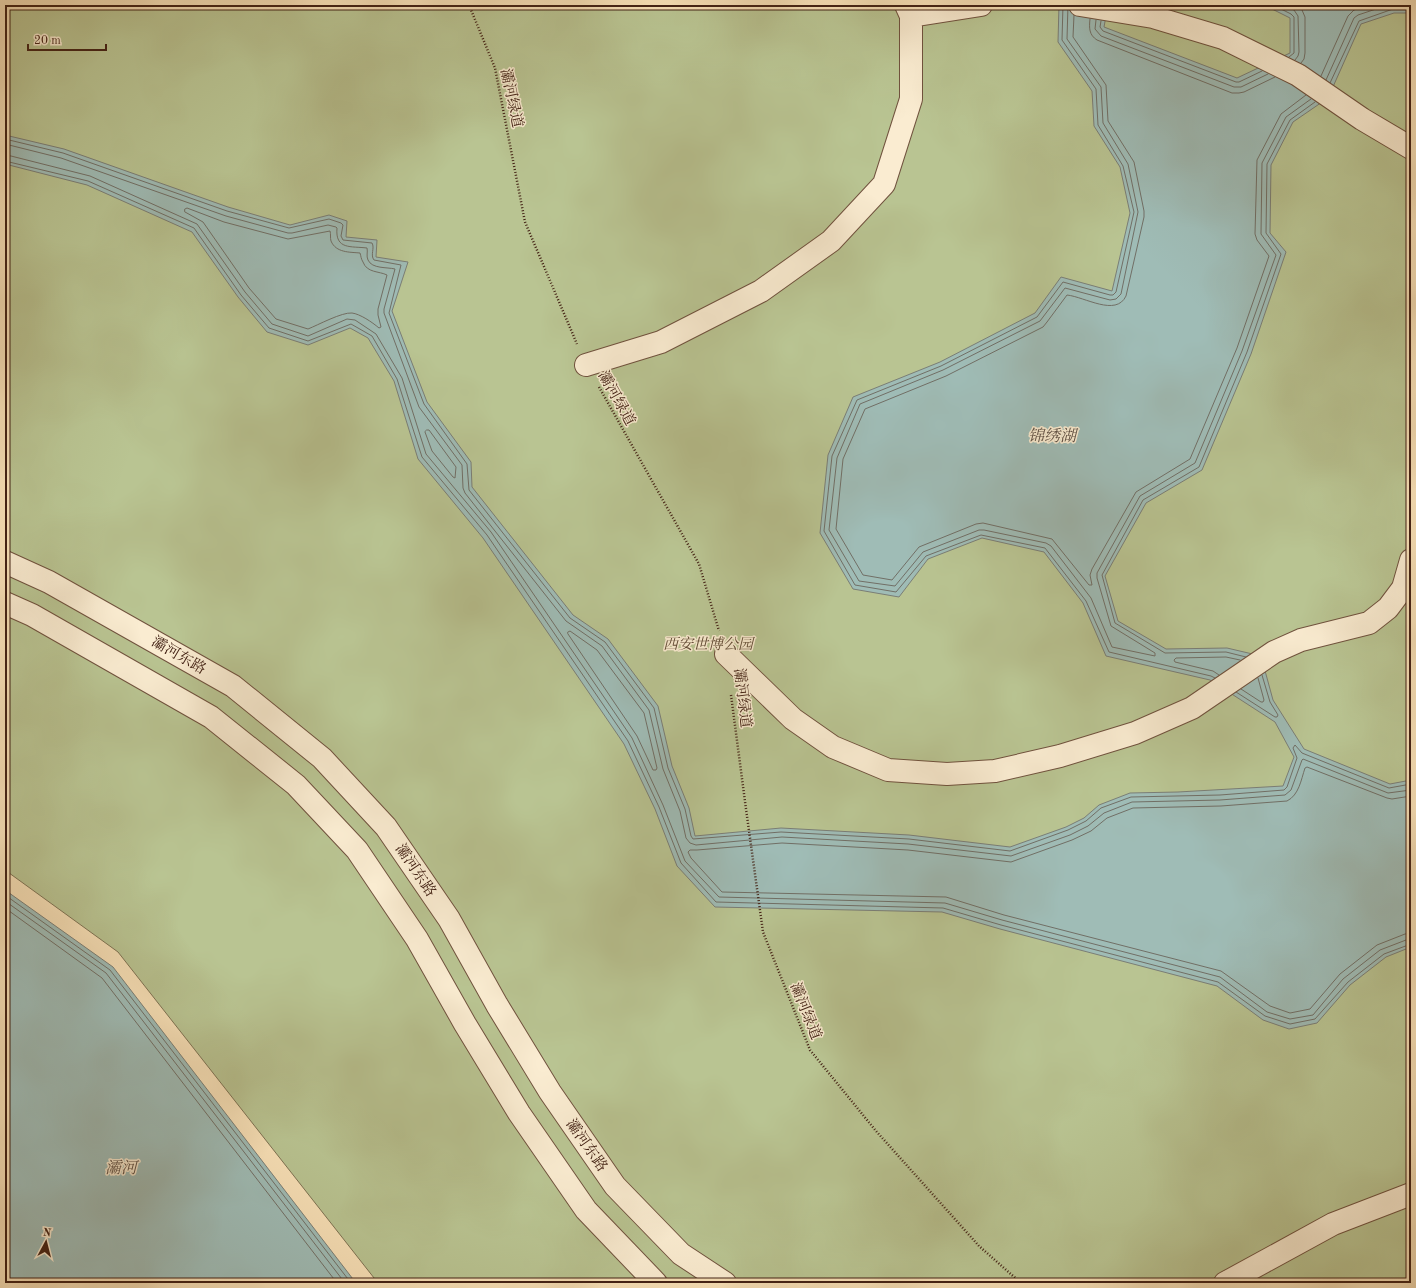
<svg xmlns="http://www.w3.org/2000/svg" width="1416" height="1288" viewBox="0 0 1416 1288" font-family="'Old Standard TT','Noto Serif SC',serif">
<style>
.green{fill:#b9c492;stroke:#7e7354}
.water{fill:#9fbcb6;stroke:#7a7e76}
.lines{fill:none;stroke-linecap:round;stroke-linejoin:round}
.shore{stroke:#716f66;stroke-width:1}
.minor-casing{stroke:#70523e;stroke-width:24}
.path{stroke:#432215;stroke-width:2.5;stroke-dasharray:1 2;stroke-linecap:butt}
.minor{stroke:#faecd1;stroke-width:22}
.labels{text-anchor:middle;stroke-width:3;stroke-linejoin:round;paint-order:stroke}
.street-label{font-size:15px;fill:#432215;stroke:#faecd1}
.park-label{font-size:15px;font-style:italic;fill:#604a34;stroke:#faecd1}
.water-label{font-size:16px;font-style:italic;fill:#5f5045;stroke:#faecd1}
</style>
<rect width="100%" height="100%" fill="#f8e1b8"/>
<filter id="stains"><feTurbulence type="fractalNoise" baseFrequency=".005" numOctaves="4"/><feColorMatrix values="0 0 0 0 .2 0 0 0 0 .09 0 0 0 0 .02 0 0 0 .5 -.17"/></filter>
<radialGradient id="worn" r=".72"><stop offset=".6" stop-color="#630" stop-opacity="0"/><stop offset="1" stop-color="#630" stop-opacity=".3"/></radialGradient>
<!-- green -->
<path class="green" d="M5,5H1411V1283H378L118,952L5,870Z"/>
<!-- water -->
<path class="water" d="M1059,5H1108L1104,27L1237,78L1290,53V18L1264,5H1411V13H1394L1361,24L1328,98L1293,122L1271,165L1270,233L1286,252L1251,354L1202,470L1146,503L1105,576L1118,621L1166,649L1227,648L1261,656L1273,700L1304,749L1390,784L1411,780V947L1386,957L1350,985L1317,1023L1289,1029L1263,1020L1217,986L1000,929L942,912L715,907L677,866L655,809L624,744L483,538L418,459L394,381L368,338L350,328L308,345L267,332L238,297L192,232L87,185L5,164V135L64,149L228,207L290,225L329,215L347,221L346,237L377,240L376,257L408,262L392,311L427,402L471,462L472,487L573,615L608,639L658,706L672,766L689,808L695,836L781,828L909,835L1010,847L1066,827L1084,818L1099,805L1130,793L1178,792L1283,786L1294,757L1275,722L1210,680L1106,656L1083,603L1044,552L982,538L928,559L899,597L853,589L820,533L828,455L853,397L940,362L1035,313L1061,277L1112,291L1130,213L1120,167L1094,126L1092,91L1058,42Z
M5,890L113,967L356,1283H5Z"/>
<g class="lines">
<!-- shore -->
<path class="shore" d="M1063,5L1062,40L1096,89L1098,125L1123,166L1134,212L1116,292L1113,295H1110L1063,282L1037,317L941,366L857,400L832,456L824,531L855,585L896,592L926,556L981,535L1045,548L1086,601L1109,652L1211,676L1215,678
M1068,5L1067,39L1101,87L1103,123L1128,164L1138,212L1121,294L1116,299L1110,300L1065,288L1040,321L943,370L860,404L837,458L829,530L859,581L895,586L923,552L979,530H984L1046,543L1051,546L1091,598L1112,647L1155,656V653L1111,626L1097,578V573L1140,496L1195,463L1242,351L1276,255L1261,234L1262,163L1286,117L1311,99
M1273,5L1291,14L1294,17V53L1289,57
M1284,5L1294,10L1298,16L1299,52L1298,56L1295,60
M1298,5L1302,10L1305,17V53L1304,59L1301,63
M1074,15L1073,37L1106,85L1108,121L1134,162L1144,211V217L1126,296C1116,317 1085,297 1067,295L1047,322L1043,327L946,376L865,409L843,459L836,529L863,575L892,580L919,547L976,524L983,523L1052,539L1089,585H1092L1090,575L1092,569L1136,492L1190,459L1237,348L1269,256L1257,240L1255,234L1257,160L1281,114L1306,95
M1090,19C1089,28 1089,35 1097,40L1232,93H1239L1244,92L1275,77
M1096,20L1095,29L1101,36L1234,87H1241L1268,74
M1101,21L1100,27L1103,31L1236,82H1239L1262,71
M1321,76L1348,16L1354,10L1370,5
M1326,80L1354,18L1358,15L1388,5
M1330,83L1359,21L1393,9H1411
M5,139L63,153L227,211L289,228L329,219L341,223L343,225L341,236L343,240L372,243C375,248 370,255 374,260L401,265L389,313L424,404L467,464L469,490L570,618L605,642L654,708L668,768L685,809L691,836L693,839L781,832L909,839L1010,851L1068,830L1086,821L1101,808L1131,797L1220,795L1284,790L1287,787L1297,758L1293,748L1295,745L1302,753L1389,788L1411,784
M5,144L61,158L226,216L288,233H292L328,225L336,227L337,228C335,250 351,246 367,248C368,252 366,256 368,260C372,269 387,267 395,269L384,309V313L419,407L462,465L463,488L465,493L566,621L602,646L649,710L663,769L680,811L686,838L690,843L696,845L782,837L908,844L1011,856L1070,835L1088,826L1104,813L1132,802L1220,800L1285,795L1291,790L1302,760L1303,759L1388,793L1411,790
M5,155L11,156L90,176L197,224L245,292L272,324L308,336L347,319L355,320L376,334L402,378L426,454L491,532L632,738L663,805L685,861L719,897L945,903L1002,920L1220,977L1267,1012L1290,1019L1313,1015L1343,979L1380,950L1406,940L1411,939
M5,161L88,181L194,228L241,295L269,328L308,341L351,324L372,336L397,379L422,457L487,535L628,741L659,807L681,863L716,902L943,908L1001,925L1218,982L1265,1016L1290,1024L1315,1019L1348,982L1384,954L1411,944
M185,209L187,208L224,222L288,239L330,231C331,234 330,238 331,241C336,253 350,252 360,253C361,256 361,259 363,262C367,273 379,271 387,275L378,309V315L381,327L379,328C372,322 360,314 352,313C342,312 318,325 308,329L276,319L249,288L203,222L185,212Z
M427,430H429L456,467L455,478L453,477L432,451L425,432Z
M568,632L570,631L597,650L644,713L657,768L656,770H653L637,736L568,634Z
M1246,657L1226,652L1165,653L1115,623L1102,575L1143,500L1199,467L1247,352L1281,254L1266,233L1267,164L1290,120L1315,102
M1219,675L1213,671L1175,662L1174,660L1176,658L1226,657L1240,660
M1241,689L1261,702H1263L1264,700L1258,678
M1236,692L1275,717H1277L1278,715L1270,702L1262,675
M1411,796L1392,799L1387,798L1307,767L1305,768C1301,780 1299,795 1287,801L1221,806L1133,808L1107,818L1091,831L1072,840L1011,862L908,850L782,843L697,850H690L688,852L691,858L722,892L946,897L1004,915L1221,971L1270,1006L1290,1013L1310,1009L1340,974L1377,945L1405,934L1411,933
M5,895L110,970L351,1283
M5,901L106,973L345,1283
M5,908L102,978L337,1283"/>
<defs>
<path id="minor" d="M1080,5L1153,17L1223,38L1298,75L1362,119L1411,148
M911,16L981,5
M586,365L661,342L761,291L831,241L884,184L911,99V16L906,5
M5,562L49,582L233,686L322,758L386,827L449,919L497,1005L550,1092L615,1186L681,1254L725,1283
M5,603L32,615L211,717L296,785L357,850L417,939L465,1024L519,1113L586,1210L656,1283
M726,654L793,719L833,747L888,770L947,774L995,771L1060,756L1135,733L1192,708L1274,652L1301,640L1369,623L1388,608L1403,588L1411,560
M1225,1283L1333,1224L1411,1194"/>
</defs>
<!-- minor casing -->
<use href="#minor" class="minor-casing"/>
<!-- path -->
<path class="path" d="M469,5L495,68L525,222L577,344
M599,387L699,564L719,631
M731,695L746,809L763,932L810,1050L876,1131L979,1246L1021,1283"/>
<!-- minor -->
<use href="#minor" class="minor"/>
</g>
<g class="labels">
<!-- street labels -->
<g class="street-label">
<text transform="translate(512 98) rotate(78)" y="5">灞河绿道</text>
<text transform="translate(617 398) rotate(61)" y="5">灞河绿道</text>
<text transform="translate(179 655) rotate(30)" y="5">灞河东路</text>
<text transform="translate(743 698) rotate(83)" y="5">灞河绿道</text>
<text transform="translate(416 870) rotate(56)" y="5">灞河东路</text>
<text transform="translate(806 1011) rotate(68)" y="5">灞河绿道</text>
<text transform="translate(587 1145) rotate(55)" y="5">灞河东路</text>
</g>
<!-- park labels -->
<g class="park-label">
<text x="708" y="649">西安世博公园</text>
</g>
<!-- water labels -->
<g class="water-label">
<text x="1052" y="441">锦绣湖</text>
<text x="121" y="1173">灞河</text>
</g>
</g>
<!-- margin -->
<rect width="1416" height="1288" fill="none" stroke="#f8e1b8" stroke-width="20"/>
<rect x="6" y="6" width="1404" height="1276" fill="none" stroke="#432215" stroke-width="2"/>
<rect x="10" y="10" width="1396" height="1268" fill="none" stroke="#432215"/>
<!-- north arrow -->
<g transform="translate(46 1242) rotate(7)" stroke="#faecd1" stroke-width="3" paint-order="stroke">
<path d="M0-3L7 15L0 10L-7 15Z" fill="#432215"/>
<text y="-6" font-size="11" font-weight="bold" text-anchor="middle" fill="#432215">N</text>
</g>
<!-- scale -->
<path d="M28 44v6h78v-6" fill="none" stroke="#432215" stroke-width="2"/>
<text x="34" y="44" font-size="12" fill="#432215" stroke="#faecd1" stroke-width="3" paint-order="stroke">20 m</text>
<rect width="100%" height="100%" filter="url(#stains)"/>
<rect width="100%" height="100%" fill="url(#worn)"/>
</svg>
